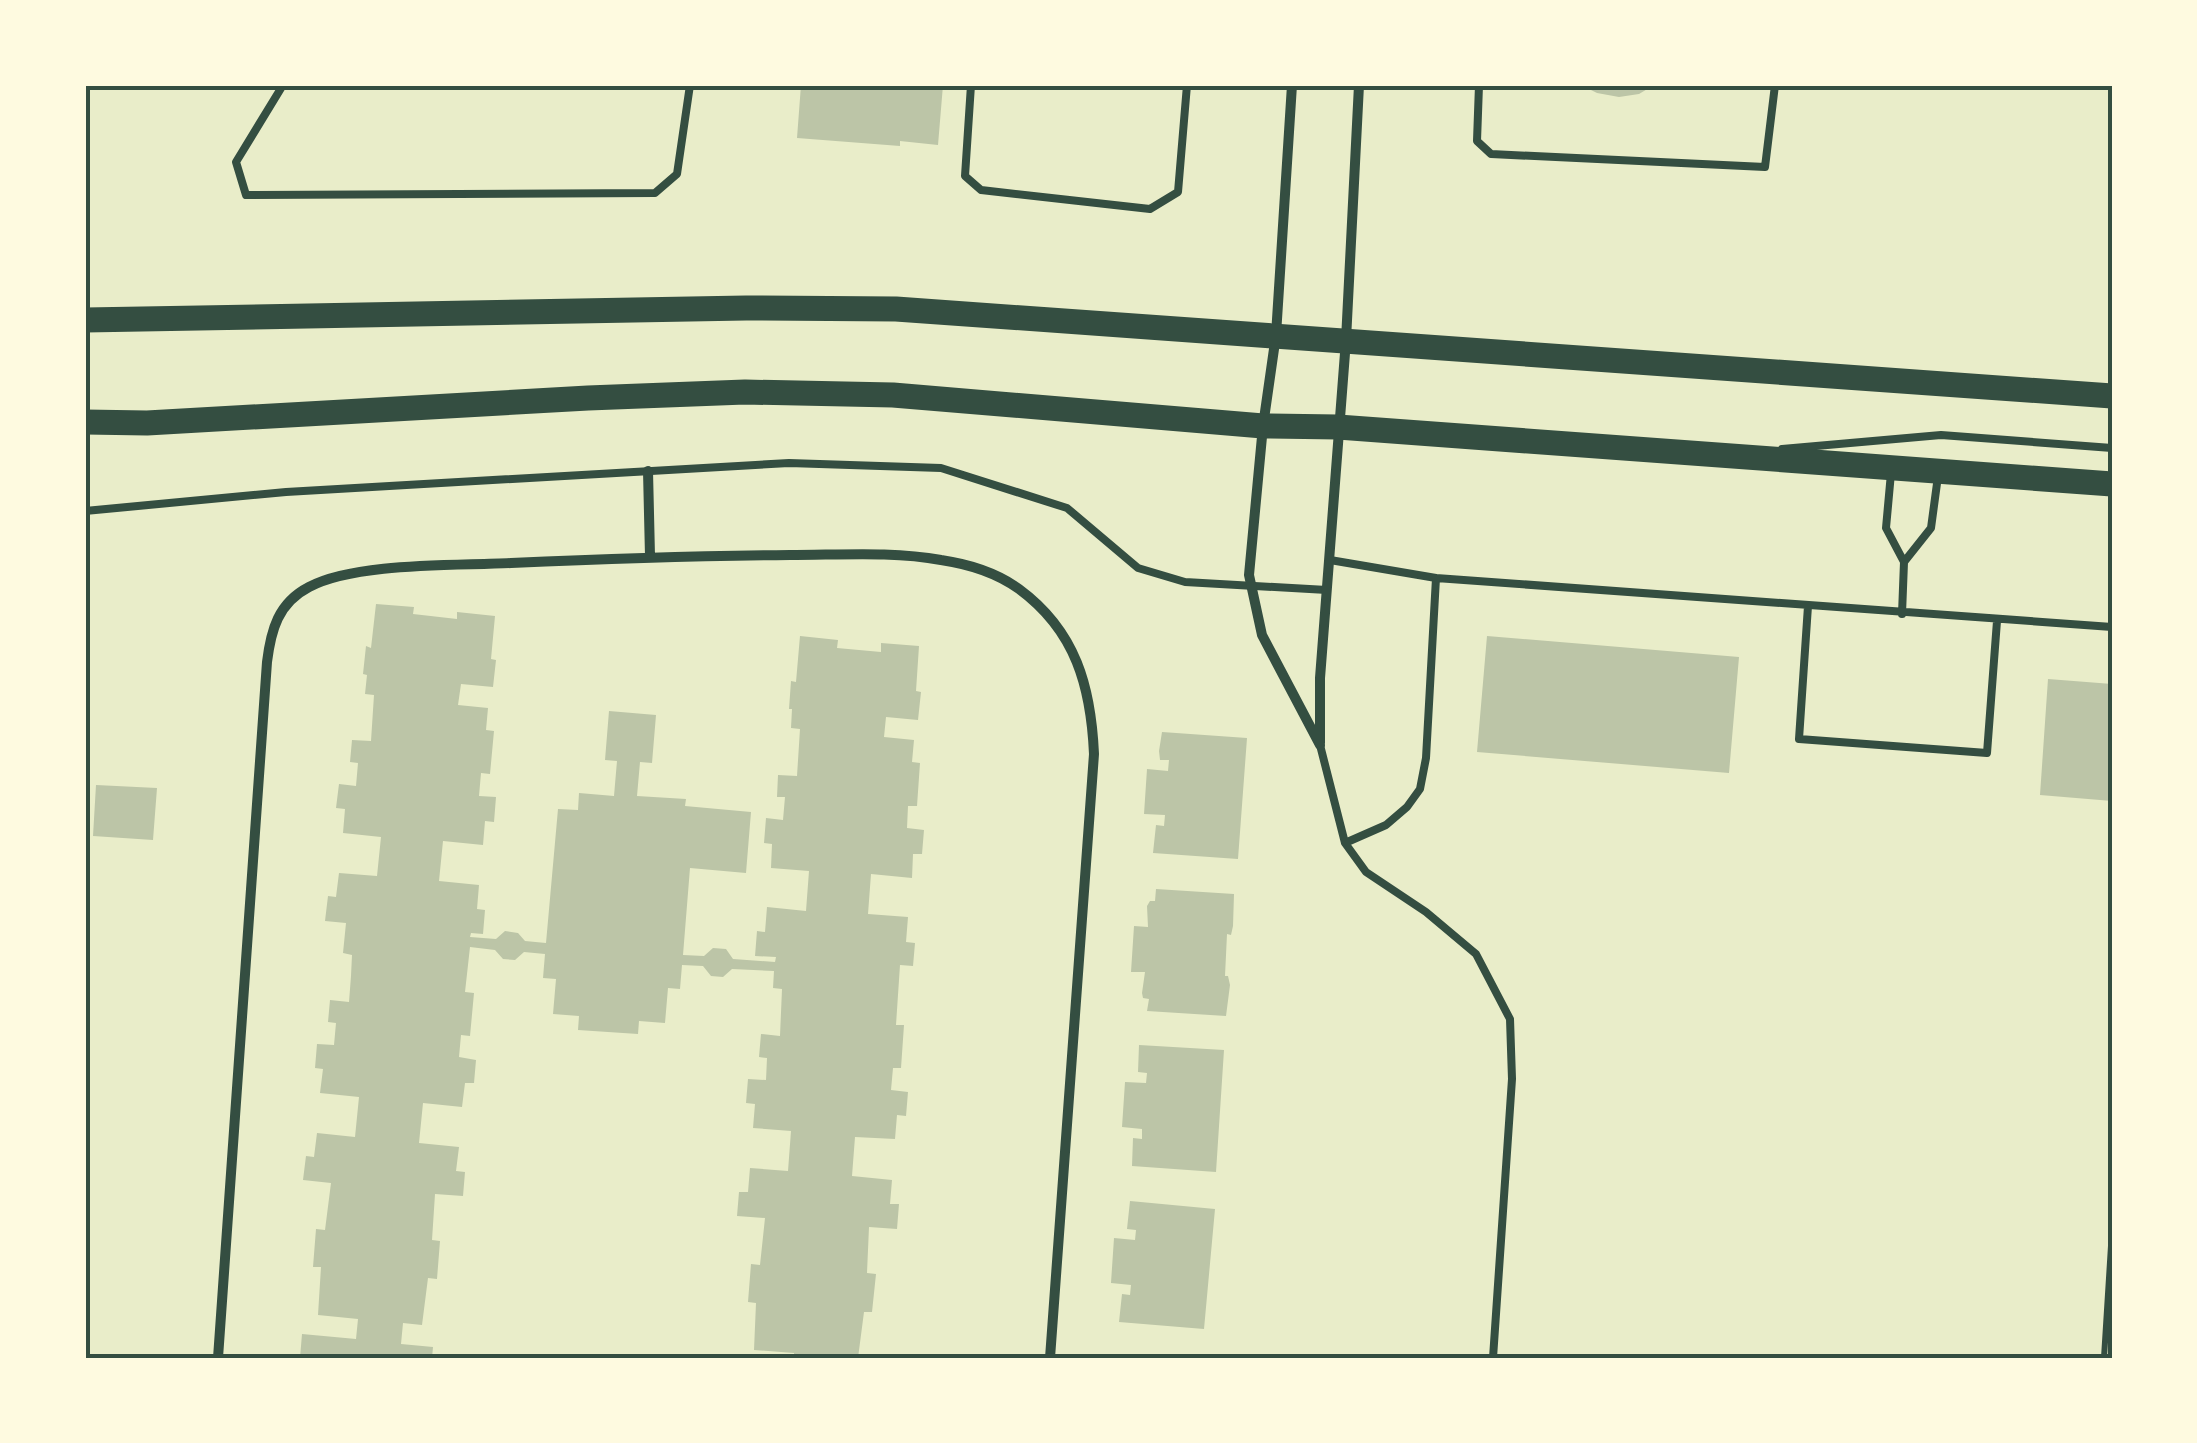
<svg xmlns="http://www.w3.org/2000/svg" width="2197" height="1443" viewBox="0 0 2197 1443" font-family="'Space Grotesk',sans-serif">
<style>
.building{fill:#bcc5a7}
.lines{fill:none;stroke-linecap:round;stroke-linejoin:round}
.path{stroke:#344e41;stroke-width:6}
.service{stroke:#344e41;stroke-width:8}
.minor{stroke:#344e41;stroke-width:10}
.primary{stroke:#344e41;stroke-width:25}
.neatline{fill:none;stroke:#344e41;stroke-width:4}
</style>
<rect width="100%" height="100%" fill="#e9edc9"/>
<!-- building -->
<path class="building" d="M801,85H943L938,145L900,141V146L797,138Z
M1581,85H1654L1639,94L1619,97L1597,93Z
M376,604L414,607L413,614L457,619V612L495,616L491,659L496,660L493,687L461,684L458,705L488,708L486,730L494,731L490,774L481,773L479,796L496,797L494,822L485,821L483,845L443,841L439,881L479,885L477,909L485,910L483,934L471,933L470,937L496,939L505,931L518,933L525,941L546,943L558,809L578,810L579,793L614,796L617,761L605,760L609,711L656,715L652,763L640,762L637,796L686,799L685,806L751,812L746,873L690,868L683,955L704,956L713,948L726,949L733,959L775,962L776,957L755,956L757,931L765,932L767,907L806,911L809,871L771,868L772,844L764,843L766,818L783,820L785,797H777L778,775L797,776L800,729L791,728L792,709H789L791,681L796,682L800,636L838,640L837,648L881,652V643L919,646L916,691L921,692L918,720L886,717L884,737L914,740L912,762L920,763L917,806H908L907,828L924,830L922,854H913L912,878L871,874L868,914L908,917L906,942L915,943L913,966L900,965L896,1025H904L901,1068H893L891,1090L908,1092L906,1116L897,1115L895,1139L855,1137L852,1176L892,1180L890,1204H899L897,1229L869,1227L867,1273L876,1274L872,1312H864L858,1358H794V1353L754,1350L756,1303L748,1302L751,1264L760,1265L765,1218L737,1216L739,1192H748L750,1168L788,1171L791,1131L753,1128L755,1104L746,1103L748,1079L766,1080L767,1058L759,1057L761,1034L780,1036L782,989L773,988L774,971L732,969L723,977L711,976L703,966L682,965L680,989L668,988L665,1023L639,1021L638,1034L578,1030L579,1016L553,1014L556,979L543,978L545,954L524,952L515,960L503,959L495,950L470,947L465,992L474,993L470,1036L461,1035L459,1057L476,1060L474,1083H465L462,1107L423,1103L419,1143L459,1147L456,1171L465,1172L463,1196L435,1194L432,1240L440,1241L437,1279L428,1278L422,1325L403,1323L401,1344L433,1347L432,1358H300L302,1334L356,1339L358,1319L318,1315L321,1267H313L316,1229L325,1230L331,1183L303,1180L306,1156L314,1157L317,1133L355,1137L359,1097L320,1093L323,1069L315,1068L317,1044L334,1045L336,1023L328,1022L330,1000L349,1002L351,976L352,955L343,953L346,923L325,921L328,896L336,897L339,873L377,876L381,837L343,833L345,809L336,808L339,784L356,786L358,763L350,762L352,740L371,741L374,695L365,694L367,675L363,674L366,646L371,648Z
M1487,636L1739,657L1729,773L1477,752Z
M2048,679L2112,684V801L2040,795Z
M1162,732L1247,738L1238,859L1153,853L1156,825L1164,826L1165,815L1144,814L1147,769L1168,771L1169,760H1160L1159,751Z
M96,785L157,788L153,840L93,836Z
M1156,889L1234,894L1233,926L1231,935L1227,934L1225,976H1228L1230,985L1226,1016L1147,1011L1149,999L1143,998L1142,993L1145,972H1131L1134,926L1148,927L1147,906L1150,901H1155Z
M1139,1045L1224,1050L1216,1172L1132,1166L1133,1138L1142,1139V1129L1122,1127L1125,1082L1146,1083L1147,1073L1138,1072Z
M1130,1201L1215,1209L1204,1329L1119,1322L1122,1294L1130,1295L1131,1285L1111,1283L1114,1238L1135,1240L1136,1230L1127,1229Z"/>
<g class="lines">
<!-- path -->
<path class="path" d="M2104,1358L2112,1230"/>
<!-- service -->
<path class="service" d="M283,85L236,162L246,195L655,193L677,174L690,85
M971,85L965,176L981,190L1150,209L1178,192L1187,85
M1479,85L1477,141L1491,154L1765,167L1775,85
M1782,449L1941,435L2112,448
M1891,473L1886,528L1904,562L1902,614
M85,511L286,492L789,463L941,468L1067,508L1138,568L1185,582L1327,590
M1330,560L1436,578
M1904,562L1931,528L1938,476
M1808,606L1799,739L1987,753L1997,621
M1320,745L1345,843L1366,872L1426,912L1476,954L1510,1019L1512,1079L1493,1358
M1345,843L1386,825L1407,807L1420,789L1426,758L1436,578L2112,627"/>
<!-- minor -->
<path class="minor" d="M1292,85L1276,335L1263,426L1249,575L1262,635L1320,745
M648,471L650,556
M1320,743V678L1346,340L1359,85
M218,1358L267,662C271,630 278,603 309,587C356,562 457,566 511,563C604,559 697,556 790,555C840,555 893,551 941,560C968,564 997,573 1019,589C1076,631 1091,687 1094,754L1050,1358"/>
<!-- primary -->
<path class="primary" d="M85,320L746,308L896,309L2112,396
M85,422L147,423L588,398L745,392L893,395L1263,426L1338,427L2112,484"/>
</g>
<!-- border -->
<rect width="2197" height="1443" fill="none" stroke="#fefae0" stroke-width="175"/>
<rect x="88" y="88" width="2022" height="1268" class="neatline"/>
</svg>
